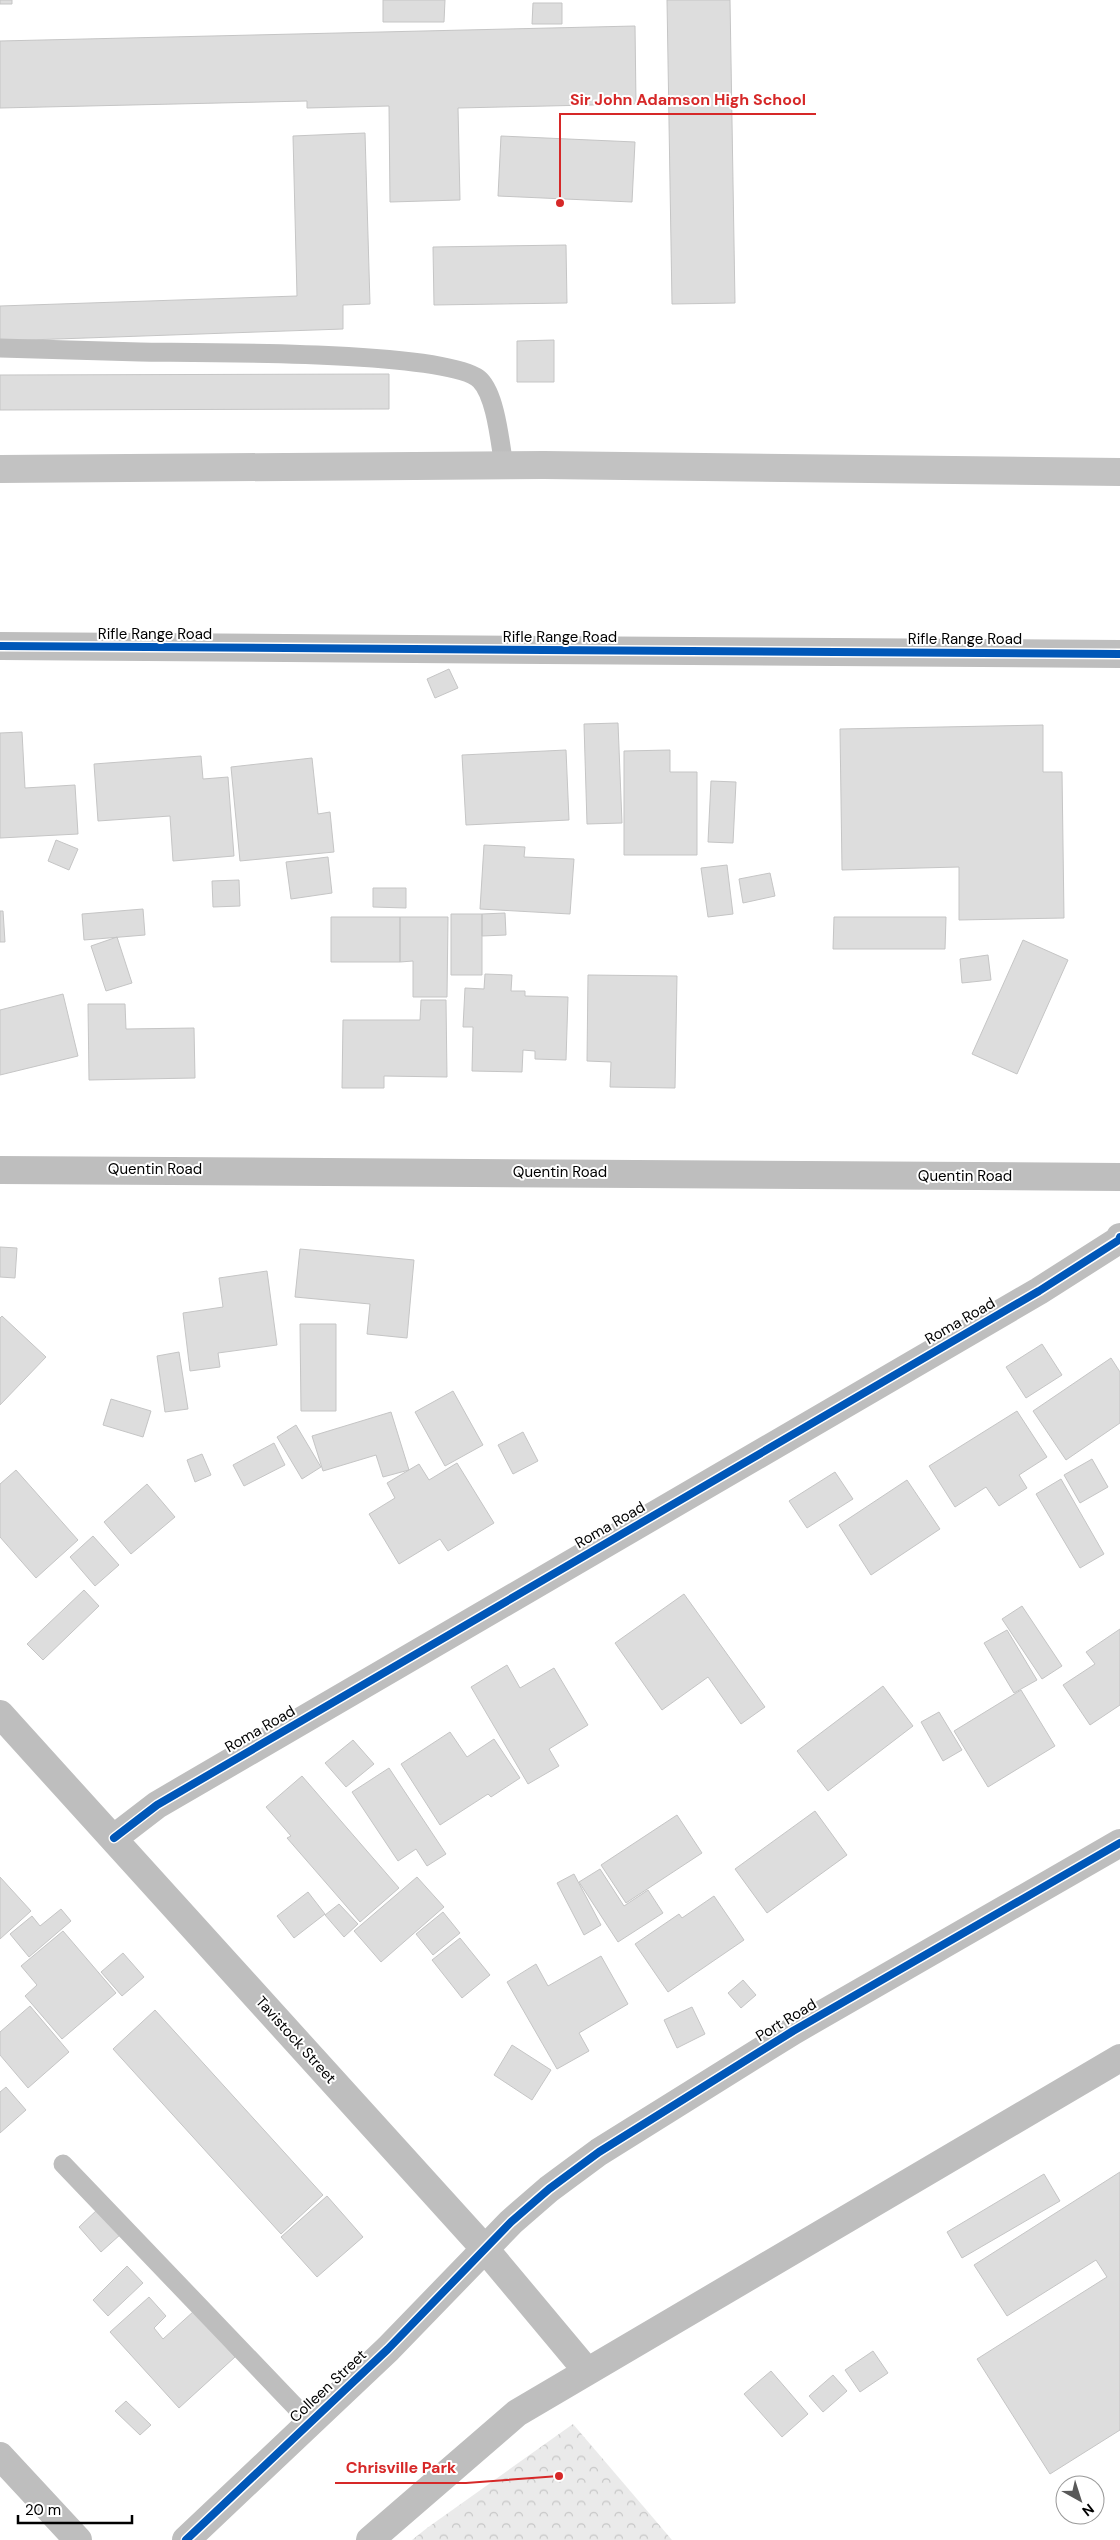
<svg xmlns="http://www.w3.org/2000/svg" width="1120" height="2540" viewBox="0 0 1120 2540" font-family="'DM Sans',sans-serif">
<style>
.park{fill:url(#park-crowns)}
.building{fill:#ddd;stroke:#c5c5c5}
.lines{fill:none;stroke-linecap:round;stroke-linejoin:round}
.lane{stroke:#bebebe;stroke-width:19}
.street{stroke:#bebebe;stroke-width:28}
.secondary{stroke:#c2c2c2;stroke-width:28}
.cycleway-casing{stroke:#fff;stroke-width:11}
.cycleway{stroke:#0057b8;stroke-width:8}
.labels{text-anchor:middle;stroke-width:4;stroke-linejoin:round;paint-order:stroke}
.street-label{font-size:15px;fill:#000;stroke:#fff}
.leader{fill:none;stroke:#d62828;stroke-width:2}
.callout-dot{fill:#d62828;stroke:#fff;stroke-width:2}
.callout-label{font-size:16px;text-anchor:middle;font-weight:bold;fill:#d62828;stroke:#fff;stroke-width:4;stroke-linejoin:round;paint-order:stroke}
</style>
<defs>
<pattern id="park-crowns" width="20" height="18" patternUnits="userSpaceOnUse" patternTransform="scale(1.25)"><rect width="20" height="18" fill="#eaeaea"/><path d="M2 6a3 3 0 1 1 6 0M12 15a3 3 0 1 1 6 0" fill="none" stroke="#c7c7c7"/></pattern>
</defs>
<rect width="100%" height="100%" fill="#fff"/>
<!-- park -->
<path class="park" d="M573,2424L672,2540H412L427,2528Z"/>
<!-- building -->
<path class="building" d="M0,0H12V4H0Z
M383,0H445L444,22H383Z
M667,0H730L735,303L672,304Z
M533,3H562V24H532Z
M635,26L636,104L458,108L460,200L390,202L389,106L307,108V101L0,108V41Z
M365,133L370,304L343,305V329L0,341V306L297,296L293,136Z
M501,136L635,142L632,202L498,196Z
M566,245L567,303L434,305L433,247Z
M554,340V382H517V341Z
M389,374V409L0,410V375Z
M449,669L458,688L435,698L427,679Z
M618,723L622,823L587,824L584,724Z
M1043,725V772H1062L1064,918L959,920V867L842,870L840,729Z
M22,732L25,788L75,785L78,834L0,838V733Z
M566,750L569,820L466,825L462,755Z
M670,750V772H697V855H624V751Z
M201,756L203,779L228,777L234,856L173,861L170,816L98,821L94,764Z
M312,758L318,814L330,812L334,852L240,861L231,767Z
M711,781L736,782L733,843L708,842Z
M56,840L78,849L69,870L48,861Z
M484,845L525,847L524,857L574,859L570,914L480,909Z
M328,857L332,893L291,899L286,862Z
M727,865L733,914L708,917L701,868Z
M770,873L775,896L743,903L739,879Z
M239,880L240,906L213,907L212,881Z
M373,888H406V908L373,907Z
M143,909L145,935L84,940L82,914Z
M0,911H3L5,942H0Z
M505,913L506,935L482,936V914Z
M451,914H482V975H451Z
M331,917H400V962H331Z
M400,917H448L447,997H413V961L400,962Z
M834,917H946L945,949H833Z
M117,937L132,983L106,991L91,946Z
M1023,940L1068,960L1017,1074L972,1054Z
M988,955L991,980L962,983L960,959Z
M485,974L512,975L511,991H525V996L568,997L566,1060L535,1059V1051L523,1050L522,1072L472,1071L473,1027H463L465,988L484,989Z
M588,975L677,976L675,1088L610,1087L611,1062L587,1061Z
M63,994L78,1056L0,1075V1010Z
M421,1000H446L447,1077L384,1076V1088H342L343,1020H420Z
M88,1004H125L126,1029L194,1028L195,1078L89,1080Z
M0,1247L17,1248L15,1278L0,1277Z
M300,1249L414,1260L407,1338L367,1334L370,1304L295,1297Z
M267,1271L277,1345L218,1353L220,1367L190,1371L183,1313L223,1307L219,1278Z
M2,1316L46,1357L0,1405V1318Z
M300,1324H336V1411H301Z
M1042,1344L1062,1375L1026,1398L1006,1367Z
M179,1352L188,1409L165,1412L157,1356Z
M1111,1358L1120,1372V1423L1066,1460L1033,1411Z
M453,1391L483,1445L445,1466L415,1412Z
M111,1399L151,1411L143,1437L103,1425Z
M1017,1411L1047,1457L1019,1475L1027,1488L999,1506L986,1487L955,1507L929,1466Z
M391,1412L409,1470L383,1477L376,1455L323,1471L312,1436Z
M296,1425L321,1467L302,1479L277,1437Z
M523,1432L538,1461L513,1474L498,1445Z
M274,1443L285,1465L244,1486L233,1465Z
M202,1454L211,1475L195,1482L187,1460Z
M1092,1459L1108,1487L1080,1503L1064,1475Z
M457,1463L494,1523L448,1551L440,1539L399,1564L369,1514L395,1498L387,1483L419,1464L429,1480Z
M16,1470L78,1540L36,1578L0,1537V1484Z
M835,1472L853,1499L807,1528L789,1501Z
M1061,1479L1104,1554L1080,1568L1036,1494Z
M907,1480L940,1529L871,1575L839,1525Z
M147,1484L175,1517L131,1554L104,1522Z
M93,1536L119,1565L95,1586L70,1557Z
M84,1590L99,1606L43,1660L27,1644Z
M684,1594L765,1707L741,1724L708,1677L662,1710L615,1643Z
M1022,1606L1062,1666L1042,1679L1002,1619Z
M1120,1629V1705L1090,1725L1063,1685L1095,1664L1086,1652Z
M1007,1630L1037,1680L1014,1693L984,1643Z
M507,1665L520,1688L554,1668L588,1725L549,1749L559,1766L528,1784L471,1687Z
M883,1686L913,1726L828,1791L797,1751Z
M1021,1690L1055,1746L988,1787L954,1731Z
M939,1712L962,1750L943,1761L921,1722Z
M450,1732L467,1757L494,1739L520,1778L491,1797L488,1794L440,1825L401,1764Z
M353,1740L374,1764L346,1787L325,1763Z
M389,1768L446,1854L427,1866L416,1849L398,1861L352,1792Z
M302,1776L399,1888L360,1922L287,1838L291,1836L266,1807Z
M815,1811L847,1855L767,1913L735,1869Z
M677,1815L702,1853L626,1903L601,1865Z
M600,1869L624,1906L648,1890L663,1913L618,1942L579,1882Z
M574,1874L601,1925L584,1935L557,1883Z
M0,1877L31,1911L0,1939Z
M417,1877L444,1907L381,1962L354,1931Z
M308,1892L325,1914L294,1938L277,1916Z
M714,1896L744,1940L668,1992L635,1944L679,1914L682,1918Z
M339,1904L358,1924L344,1937L325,1915Z
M61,1909L71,1921L29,1957L10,1934L32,1916L40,1926Z
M443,1912L460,1933L433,1955L416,1934Z
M63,1931L116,1993L62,2039L25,1996L37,1985L21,1966Z
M460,1938L490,1975L462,1998L432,1960Z
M123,1953L144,1977L122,1996L101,1972Z
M601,1956L628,2004L579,2033L589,2051L557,2069L507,1982L536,1964L548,1986Z
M743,1980L756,1995L741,2008L728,1993Z
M30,2006L69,2052L28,2088L0,2055V2032Z
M692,2007L705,2034L677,2048L664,2020Z
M155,2010L323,2195L281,2234L113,2049Z
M512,2045L551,2070L532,2100L494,2075Z
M6,2087L26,2110L0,2133V2092Z
M1120,2172V2430L1050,2474L977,2359L1107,2277L1096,2260L1007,2316L974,2265Z
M1044,2174L1060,2201L962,2258L947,2232Z
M327,2196L363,2237L317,2277L281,2237Z
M98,2209L121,2234L101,2252L79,2227Z
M127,2266L143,2283L108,2316L93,2300Z
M149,2297L166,2316L154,2328L163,2339L194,2311L235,2357L179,2408L110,2332Z
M873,2351L888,2373L860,2392L845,2370Z
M771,2371L808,2414L782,2437L744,2394Z
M833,2375L847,2391L823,2412L809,2396Z
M126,2401L151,2425L140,2435L115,2411Z"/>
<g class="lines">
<!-- lane -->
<path class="lane" d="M0,348C47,349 93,351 140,352C194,353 450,350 480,380C496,396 500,443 504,466
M63,2164L309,2421"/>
<!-- street -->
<path class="street" d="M0,646L1120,654
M0,1170L1120,1177
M0,1714L485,2249L587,2371
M114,1838L157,1805L1039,1291L1119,1240L1120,1237
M0,2456L78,2540
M186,2540L388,2349L511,2222L549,2189L599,2152L793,2031L1120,1843
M370,2540L517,2413L1120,2058"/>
<!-- secondary -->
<path class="secondary" d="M0,469L544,465L1120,472"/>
<defs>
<path id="cycleway" d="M0,646L1120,654
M114,1838L157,1805L1039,1291L1119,1240L1120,1237
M186,2540L388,2349L511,2222L549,2189L599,2152L793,2031L1120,1843"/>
</defs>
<!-- cycleway casing -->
<use href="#cycleway" class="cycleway-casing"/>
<!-- cycleway -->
<use href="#cycleway" class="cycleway"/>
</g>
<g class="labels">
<!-- street labels -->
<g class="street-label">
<text x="155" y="639">Rifle Range Road</text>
<text x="560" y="642">Rifle Range Road</text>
<text x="965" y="644">Rifle Range Road</text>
<text x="155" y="1174">Quentin Road</text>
<text x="560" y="1177">Quentin Road</text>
<text x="965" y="1181">Quentin Road</text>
<text transform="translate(960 1321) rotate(-30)" y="5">Roma Road</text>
<text transform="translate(610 1525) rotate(-30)" y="5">Roma Road</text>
<text transform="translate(260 1729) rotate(-30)" y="5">Roma Road</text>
<text transform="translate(786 2020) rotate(-31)" y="5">Port Road</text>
<text transform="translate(296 2040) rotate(48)" y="5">Tavistock Street</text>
<text transform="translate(328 2386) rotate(-43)" y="5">Colleen Street</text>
</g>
</g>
<!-- callouts -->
<path class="leader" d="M560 203L560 114H816M559 2476L466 2483H335"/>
<g class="callout-dot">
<circle cx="560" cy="203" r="5"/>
<circle cx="559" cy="2476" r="5"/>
</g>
<g class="callout-label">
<text x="688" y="105">Sir John Adamson High School</text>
<text x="401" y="2473">Chrisville Park</text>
</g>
<!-- north arrow -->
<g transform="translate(1080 2500) rotate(141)"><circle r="24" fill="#ffffff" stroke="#999999"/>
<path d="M0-4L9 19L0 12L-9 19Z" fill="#595959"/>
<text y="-8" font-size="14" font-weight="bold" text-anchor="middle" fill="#000000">N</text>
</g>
<!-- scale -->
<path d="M18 2515v8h114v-8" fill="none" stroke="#000000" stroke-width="2.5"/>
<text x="25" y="2515" font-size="15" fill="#000000" stroke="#ffffff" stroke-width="4" paint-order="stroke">20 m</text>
</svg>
